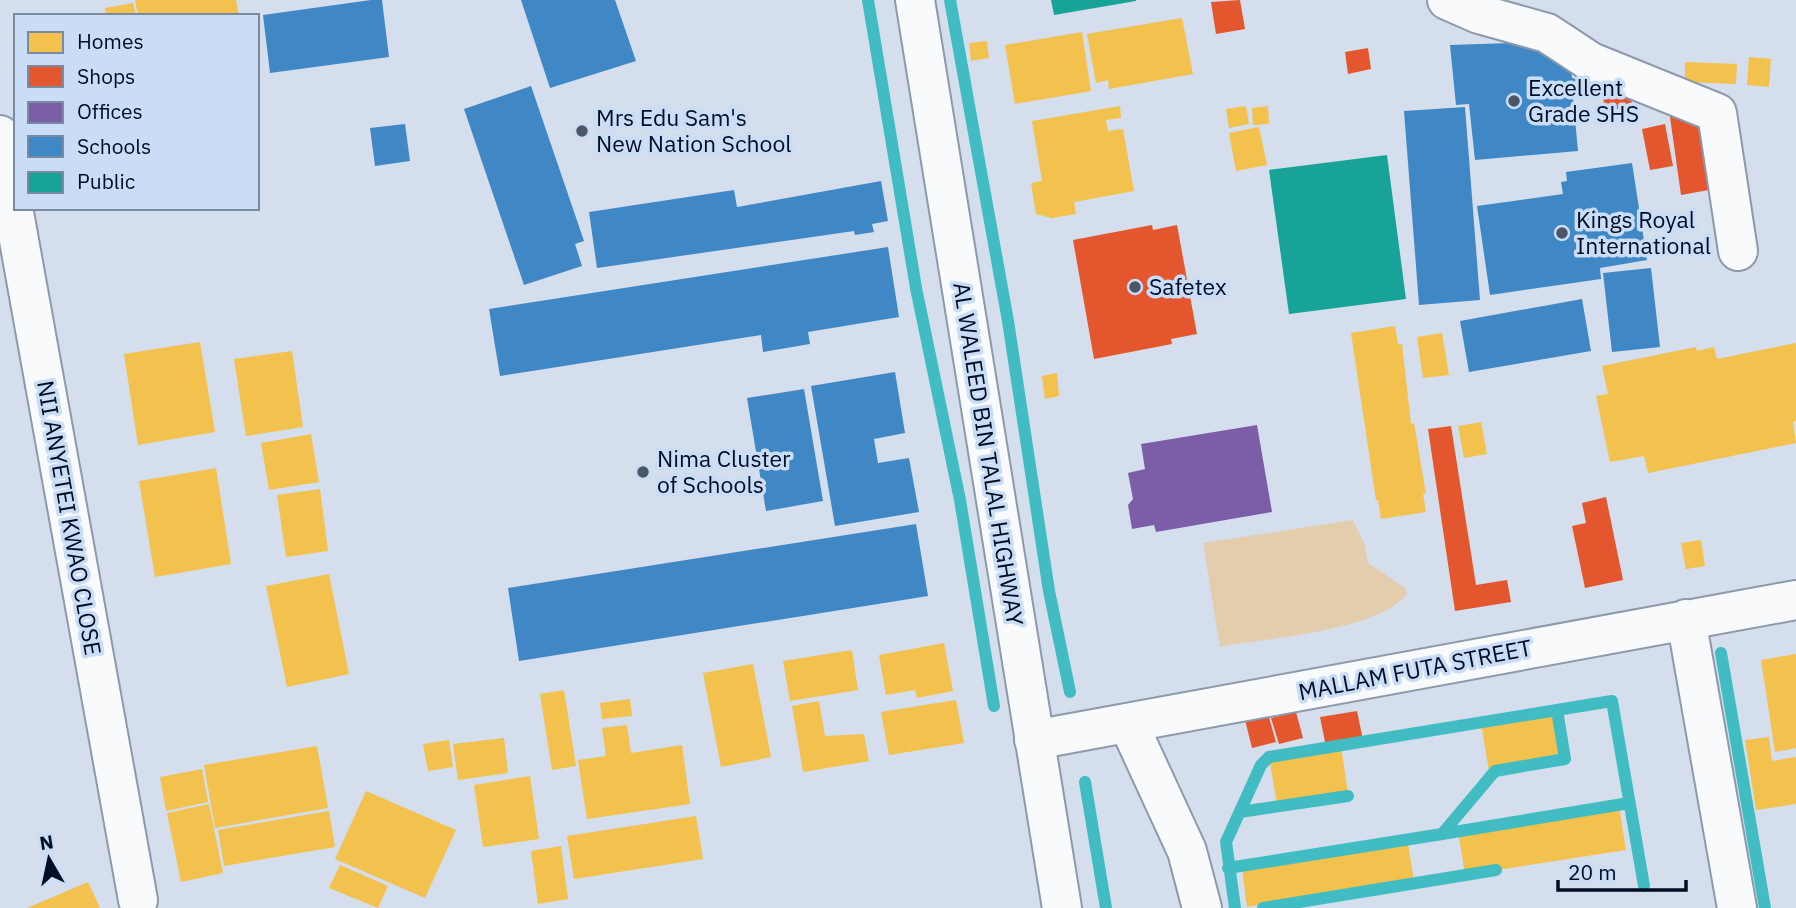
<svg xmlns="http://www.w3.org/2000/svg" width="1796" height="908" viewBox="0 0 1796 908" font-family="'IBM Plex Sans',sans-serif">
<style>
.green{fill:#e3cdad}
.homes{fill:#f2c14e}
.shops{fill:#e4572e}
.offices{fill:#7b5ea7}
.schools{fill:#3f88c5}
.public{fill:#17a398}
.lines{fill:none;stroke-linecap:round;stroke-linejoin:round}
.stream{stroke:#41bcc2;stroke-width:12}
.minor-casing{stroke:#8d9aab;stroke-width:42}
.minor{stroke:#f9fafc;stroke-width:38}
.poi-dot{fill:#4b5669;stroke:#caddf6;stroke-width:2.5}
.labels{text-anchor:middle;stroke-width:7;stroke-linejoin:round;paint-order:stroke}
.poi-label{font-size:23px;fill:#010d22;stroke:#caddf6;text-anchor:start}
.street-label{font-size:23px;fill:#010d22;stroke:#caddf6}
</style>
<rect width="100%" height="100%" fill="#d4deec"/>
<!-- green -->
<path class="green" d="M1353,520L1365,545L1368,563L1405,588L1407,594C1378,631 1267,638 1220,647L1203,543Z"/>
<!-- homes -->
<path class="homes" d="M135,0H236L239,16H138Z
M133,3L136,16H106L105,8Z
M1182,18L1193,74L1109,89L1108,80L1096,83L1087,34Z
M1082,32L1091,91L1015,104L1005,45Z
M987,41L989,58L971,61L969,43Z
M1749,57L1771,59L1769,87L1747,85Z
M1685,62L1737,64L1736,84L1685,82Z
M1120,106L1121,118L1106,120L1108,131L1123,129L1134,191L1074,202L1076,214L1052,218L1036,214L1031,183L1042,181L1032,121Z
M1246,106L1249,124L1229,128L1226,109Z
M1268,106L1269,124L1253,125L1252,108Z
M1259,127L1267,165L1236,171L1229,133Z
M1395,326L1398,344H1402L1411,424L1414,423L1426,494H1423L1426,512L1381,519L1378,500H1376L1351,333Z
M1442,333L1449,375L1423,378L1417,337Z
M200,342L215,432L138,445L124,354Z
M1796,343V421L1793,422L1796,443L1648,473L1644,456L1610,462L1596,396L1608,394L1602,366L1696,347L1697,351L1714,347L1717,359Z
M292,351L303,427L246,436L234,359Z
M1057,373L1059,396L1045,399L1042,376Z
M1481,422L1487,454L1464,458L1458,426Z
M311,434L319,482L269,490L261,443Z
M216,468L231,564L155,577L139,481Z
M320,489L328,551L286,557L277,495Z
M1701,540L1705,566L1686,569L1681,543Z
M329,574L349,674L287,687L266,586Z
M944,643L953,691L917,698L915,690L886,695L879,655Z
M852,650L858,690L790,701L783,661Z
M1796,654V748L1775,752L1761,660Z
M753,664L771,757L721,767L703,673Z
M564,690L576,766L552,770L540,694Z
M630,699L632,716L602,719L600,703Z
M956,700L964,743L889,755L881,712Z
M819,701L825,736L864,734L869,761L803,772L792,706Z
M1556,710L1564,757L1489,771L1481,723Z
M627,725L631,753L682,745L690,804L587,819L578,760L606,756L602,728Z
M1769,737L1772,761L1796,757V804L1756,810L1745,740Z
M504,738L508,773L458,780L453,744Z
M449,740L453,767L428,771L423,744Z
M317,746L328,808L215,828L204,765Z
M1341,746L1348,793L1277,804L1269,757Z
M202,769L208,802L166,811L160,777Z
M530,776L539,839L483,847L474,785Z
M366,791L456,830L425,898L335,859Z
M209,804L223,873L181,882L167,813Z
M1619,806L1626,850L1465,875L1458,831Z
M329,811L335,847L224,866L218,830Z
M696,816L703,859L574,879L567,836Z
M1408,844L1414,881L1247,907L1242,868Z
M561,846L568,899L538,904L531,851Z
M340,865L388,886L378,908L329,888Z
M88,882L100,908H27Z"/>
<!-- shops -->
<path class="shops" d="M1240,0L1245,29L1216,34L1211,2Z
M1368,48L1371,69L1348,74L1345,52Z
M1631,88L1632,108L1604,110L1603,89Z
M1699,113L1709,190L1681,195L1670,117Z
M1665,124L1673,166L1650,170L1642,129Z
M1152,225L1153,230L1177,225L1197,334L1171,339L1172,344L1094,359L1073,240Z
M1451,426L1476,585L1507,580L1511,602L1455,611L1428,429Z
M1606,497L1623,580L1585,588L1572,526L1586,523L1582,503Z
M1357,711L1363,740L1326,747L1320,717Z
M1296,712L1303,738L1279,744L1271,718Z
M1268,714L1276,742L1252,748L1245,720Z"/>
<!-- offices -->
<path class="offices" d="M1257,425L1272,512L1156,532L1154,525L1132,529L1128,505L1133,499L1128,473L1145,469L1141,444Z"/>
<!-- schools -->
<path class="schools" d="M371,0H382L389,57L270,73L263,15Z
M521,0H615L636,61L550,88Z
M1545,42L1570,56L1572,78L1580,80L1581,97H1573L1578,151L1475,160L1469,104L1456,105L1450,45Z
M531,86L584,241L575,244L582,266L524,285L464,109Z
M1465,107L1480,300L1419,305L1404,111Z
M405,124L410,161L375,166L370,128Z
M1632,163L1647,260L1600,268L1601,279L1490,295L1477,206L1563,194L1561,182L1567,181L1566,172Z
M881,181L888,221L872,224L874,232L855,235L854,231L597,268L589,212L734,190L737,207Z
M888,247L899,317L808,332L810,344L763,352L761,335L500,376L489,309Z
M1651,268L1660,347L1612,352L1603,273Z
M1582,299L1591,351L1469,372L1460,321Z
M895,372L905,433L874,439L878,463L909,458L919,512L835,526L811,386Z
M804,389L823,501L766,511L747,398Z
M916,524L928,596L519,661L508,588Z"/>
<!-- public -->
<path class="public" d="M1051,0H1136V1L1054,15Z
M1387,155L1406,299L1289,314L1269,170Z"/>
<g class="lines">
<!-- stream -->
<path class="stream" d="M868,0L916,288L960,500L994,706
M950,0L1008,321L1049,591L1070,692
M1721,653L1765,908
M1085,782L1106,908
M1240,812L1348,796
M1442,834L1629,803
M1228,868L1442,834L1495,771L1565,759L1557,710
M1235,908L1226,842L1261,765L1269,757L1612,701L1644,886
M1263,908L1496,870"/>
<defs>
<path id="minor" d="M915,0L1062,908
M1447,0L1479,14L1547,33L1591,62L1717,113L1738,251
M0,135L138,900
M1686,619L1737,908
M1128,723L1187,851L1202,908
M1034,740L1796,600"/>
</defs>
<!-- minor casing -->
<use href="#minor" class="minor-casing"/>
<!-- minor -->
<use href="#minor" class="minor"/>
</g>
<!-- markers -->
<g class="poi-dot">
<circle cx="1514" cy="101" r="7"/>
<circle cx="582" cy="131" r="7"/>
<circle cx="1562" cy="233" r="7"/>
<circle cx="1135" cy="287" r="7"/>
<circle cx="643" cy="472" r="7"/>
</g>
<g class="labels">
<!-- poi labels -->
<g class="poi-label">
<text x="1528" y="96">Excellent<tspan x="1528" dy="26">Grade SHS</tspan></text>
<text x="596" y="126">Mrs Edu Sam's<tspan x="596" dy="26">New Nation School</tspan></text>
<text x="1576" y="228">Kings Royal<tspan x="1576" dy="26">International</tspan></text>
<text x="1149" y="295">Safetex</text>
<text x="657" y="467">Nima Cluster<tspan x="657" dy="26">of Schools</tspan></text>
</g>
<!-- street labels -->
<g class="street-label">
<text transform="translate(988 454) rotate(81)" y="8">AL WALEED BIN TALAL HIGHWAY</text>
<text transform="translate(69 518) rotate(80)" y="8">NII ANYETEI KWAO CLOSE</text>
<text transform="translate(1415 670) rotate(-11)" y="8">MALLAM FUTA STREET</text>
</g>
</g>
<!-- legend -->
<rect x="14" y="14" width="245" height="196" fill="#caddf6" stroke="#7a8aa1" stroke-width="2"/>
<rect x="28" y="32" width="35" height="21" fill="#f2c14e" stroke="#7a8aa1" stroke-width="2"/>
<text x="77" y="49" font-size="21" fill="#010d22">Homes</text>
<rect x="28" y="66" width="35" height="21" fill="#e4572e" stroke="#7a8aa1" stroke-width="2"/>
<text x="77" y="84" font-size="21" fill="#010d22">Shops</text>
<rect x="28" y="102" width="35" height="21" fill="#7b5ea7" stroke="#7a8aa1" stroke-width="2"/>
<text x="77" y="119" font-size="21" fill="#010d22">Offices</text>
<rect x="28" y="136" width="35" height="21" fill="#3f88c5" stroke="#7a8aa1" stroke-width="2"/>
<text x="77" y="154" font-size="21" fill="#010d22">Schools</text>
<rect x="28" y="172" width="35" height="21" fill="#17a398" stroke="#7a8aa1" stroke-width="2"/>
<text x="77" y="189" font-size="21" fill="#010d22">Public</text>
<!-- north arrow -->
<g transform="translate(49 859) rotate(351)" stroke="#caddf6" stroke-width="5" paint-order="stroke">
<path d="M0-5L12 26L0 18L-12 26Z" fill="#010d22"/>
<text y="-10" font-size="19" font-weight="bold" text-anchor="middle" fill="#010d22">N</text>
</g>
<!-- scale -->
<path d="M1558 880v10h128v-10" fill="none" stroke="#010d22" stroke-width="3.5"/>
<text x="1568" y="880" font-size="21" fill="#010d22" stroke="#caddf6" stroke-width="5" paint-order="stroke">20 m</text>
</svg>
